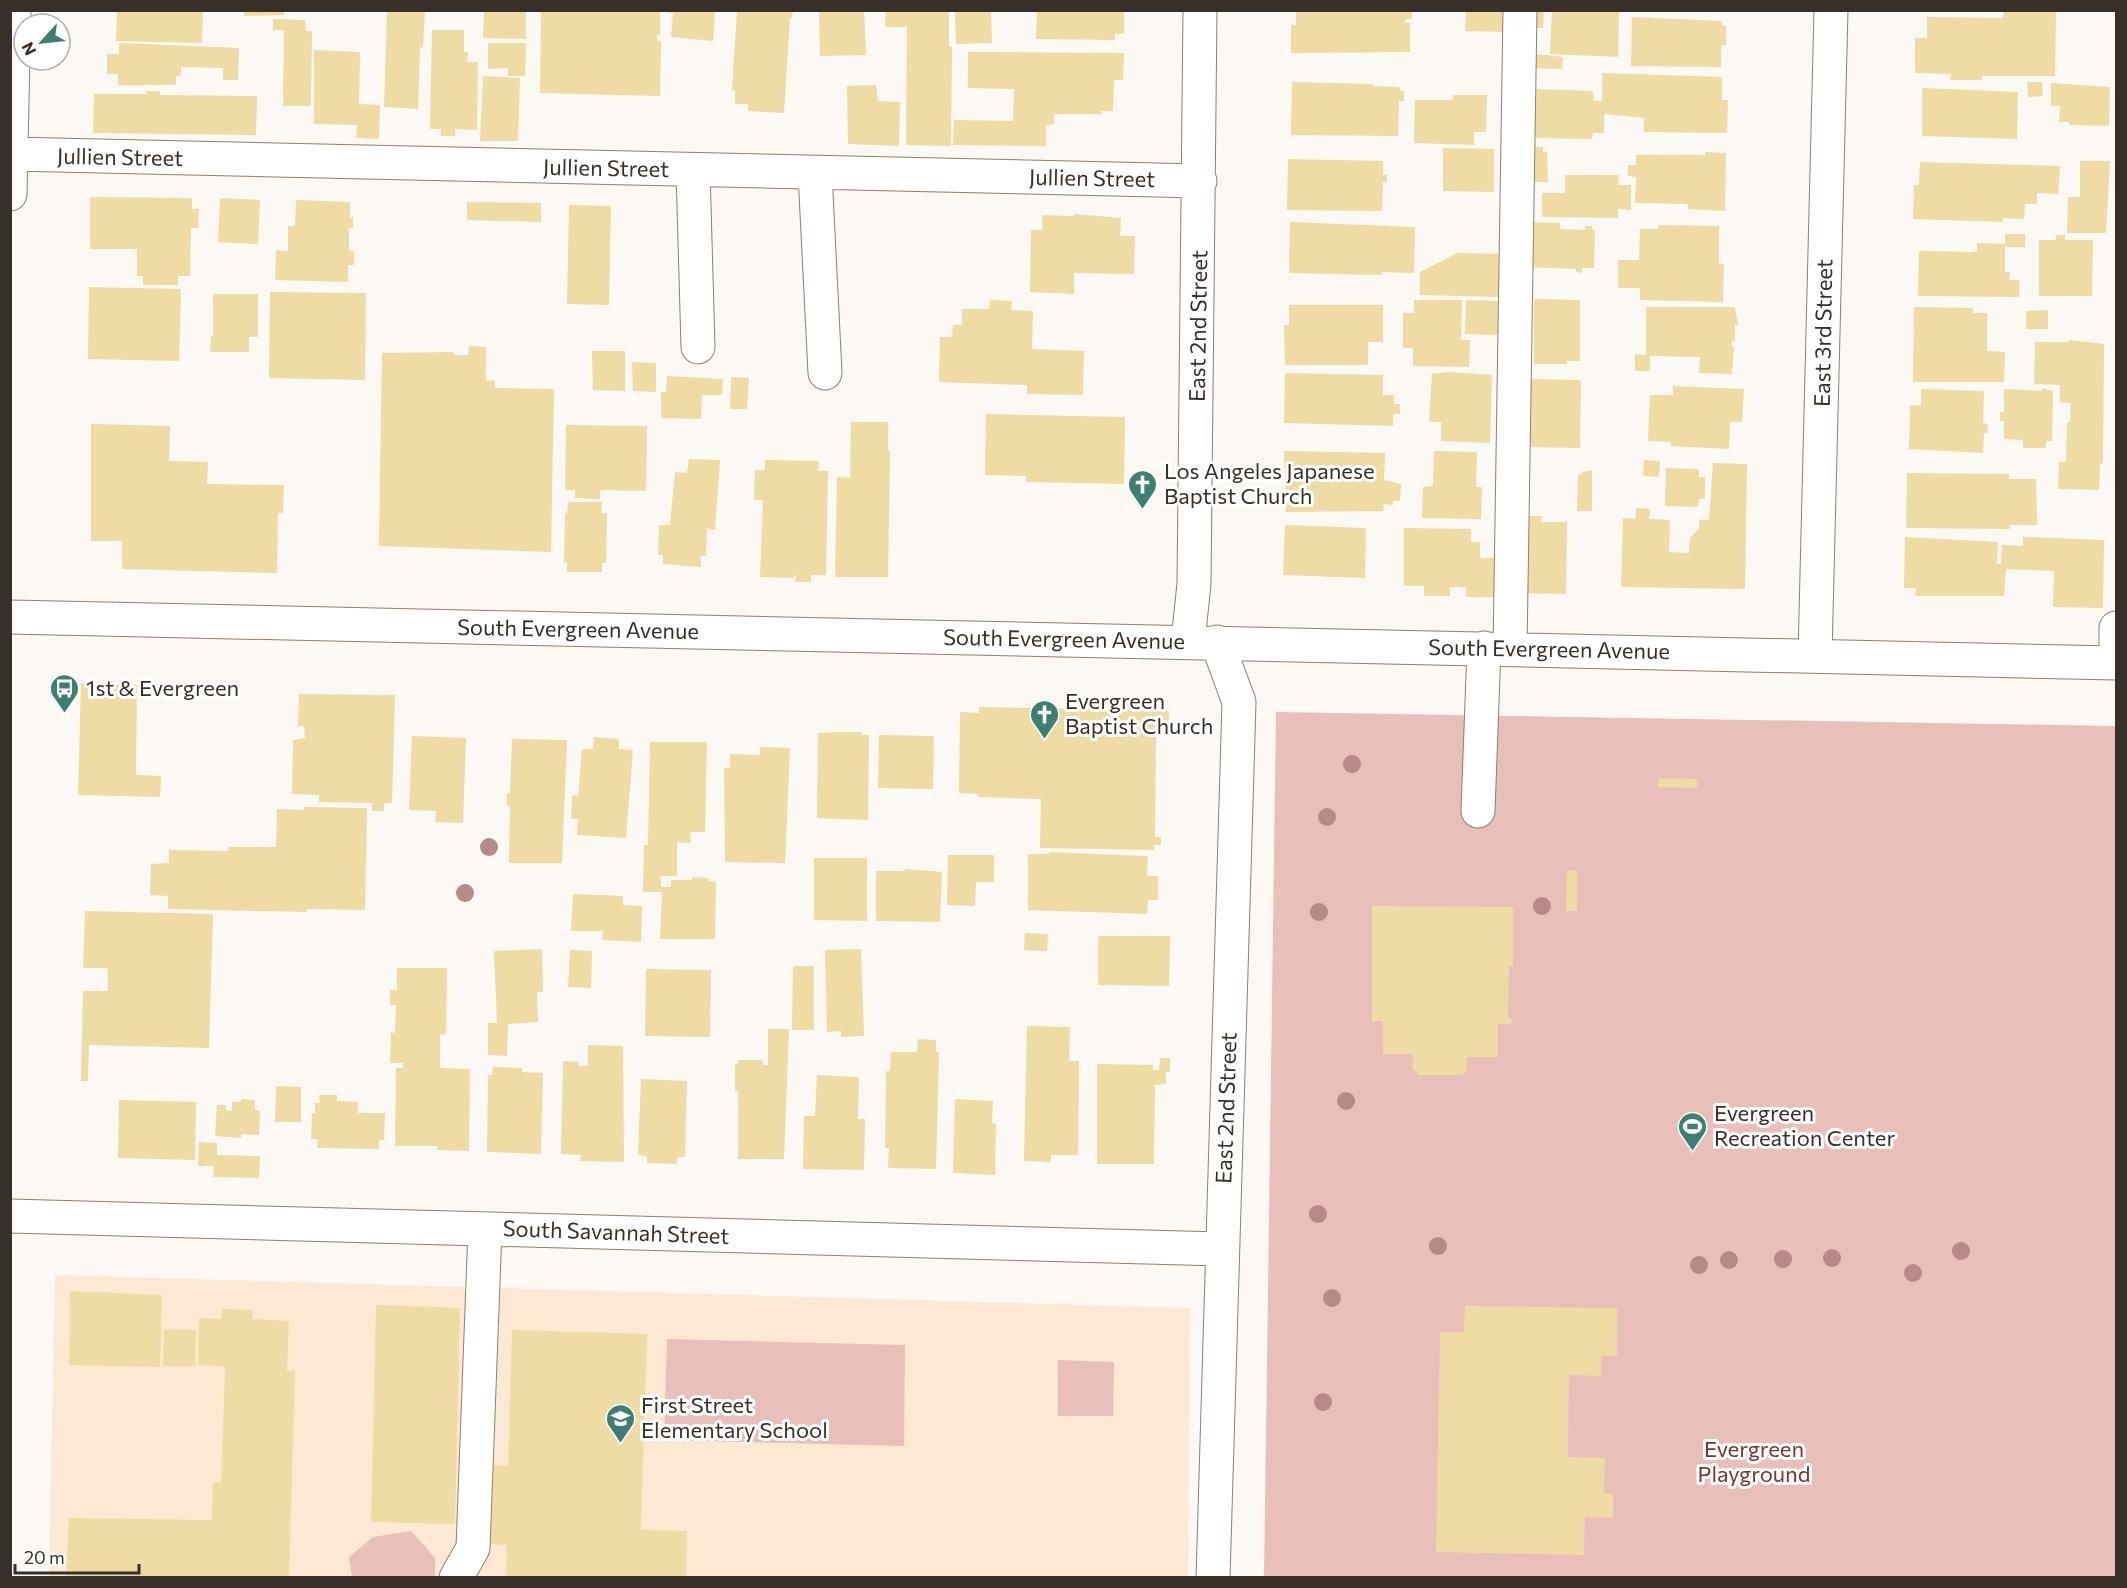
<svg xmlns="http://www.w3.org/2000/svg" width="2127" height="1588" viewBox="0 0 2127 1588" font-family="Commissioner,sans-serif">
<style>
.built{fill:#fde9d3}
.green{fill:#e9bfba}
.building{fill:#efdba4}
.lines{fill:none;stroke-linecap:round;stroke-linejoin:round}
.minor-casing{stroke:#907f6b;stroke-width:35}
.minor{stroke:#fff;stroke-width:33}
.tree{fill:#b68b87}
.labels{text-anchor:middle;stroke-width:6;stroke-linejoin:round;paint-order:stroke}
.street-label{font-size:22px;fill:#383028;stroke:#fff}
.poi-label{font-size:22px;fill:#383028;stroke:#fff;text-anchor:start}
.park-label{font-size:22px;fill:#7c322e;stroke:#fff}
</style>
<rect width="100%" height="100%" fill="#fcf8f4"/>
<!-- built -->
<path class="built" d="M55,1275L1190,1308L1188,1577L49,1578Z"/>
<!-- green -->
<path class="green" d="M1276,712L2116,726V1577L1264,1578Z
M667,1339L905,1345L904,1446L664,1440Z
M1058,1360L1114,1362L1113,1416H1058Z
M411,1531L435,1558V1577H352L349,1557L373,1537Z"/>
<!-- building -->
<path class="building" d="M117,10H203L202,43L116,41Z
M244,10H284V15L244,16Z
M387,10H425L423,48L420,47L418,109L384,107Z
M484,10H526V39L483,38Z
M541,10H660V35H657V41H661L660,96L540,93Z
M670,10H715L713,41L671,37L673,13H669Z
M737,10H793L792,18L790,17L784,113L748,111V104H735V90H732Z
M819,10H864L866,55L820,56Z
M886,10H949V46L952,47L951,146L906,145L907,27H885Z
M955,10H991L992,43L956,44Z
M1037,10H1124V34H1115V40L1036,39Z
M1296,10H1412V19H1405V23H1410V52L1291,53V25H1296Z
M1466,10H1506L1505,32L1465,31Z
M1526,10H1544L1543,28H1526Z
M1552,10H1619L1618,57L1550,54Z
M2004,10H2056L2055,76H1982V80H1950L1951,74L1915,73V38H1927V17L2003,18Z
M1632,17L1722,21V26H1726V45H1721V67L1631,66Z
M273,19L305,20L306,31H312L311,106H283L284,30H273Z
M432,30H464V52H468L467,62H478L477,130L455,129V136H441V129H430Z
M119,43L239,48L238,80H223V68L181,67V76H176V85H118V74H107V54H119Z
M488,43H526L525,76H508V68L488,69Z
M314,50L360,52L359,104L380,105L379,139L356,138L357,125L314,124Z
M968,52L1124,53L1123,80H1114L1113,111H1101V114H1054V124L1046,125V146L953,145L954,120L1013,121L1014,89L968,88Z
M1526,53L1563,57L1562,69L1525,68Z
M1602,73L1722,77V100H1728L1727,133L1644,132V118L1604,114V133H1593L1592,139L1533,138L1534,89L1593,91L1594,101H1602Z
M483,76L520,78L518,141H480Z
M1292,82L1373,84V86L1400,87V91H1404V101H1399L1398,136L1291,135Z
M2027,82H2042L2043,96L2028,97Z
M2051,83L2110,87L2109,126L2069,125V122H2059L2060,106H2051Z
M876,85L878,101L900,102L899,146L848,144L847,86Z
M1922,88L2018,92L2017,139L1922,136Z
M146,91H160V95L257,96L256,135L93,133L94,94H147Z
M1453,95H1487L1486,132H1474V145L1414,143L1415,100H1453Z
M1524,146L1543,147V152H1547L1548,182H1524Z
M1443,148L1494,149V192L1443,191Z
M1705,152L1726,153L1725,211L1688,209V204L1635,203L1636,177L1628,176V165H1636V155H1705Z
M1288,159L1383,161V175H1387V182H1383L1382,211L1287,210Z
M2080,161H2110L2106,233H2067L2068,197H2080Z
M1920,162L2060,166L2058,194L2037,193V204H2025L2024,219L2003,218V222L1913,219L1914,185H1919Z
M1565,175H1619L1618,185H1631V210L1618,209V218L1542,217V193H1565Z
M90,197L192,198V209H199L198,228H191L190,276H178V285H143V276H137V249H90Z
M220,198L260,200L258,244L218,242Z
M296,200L350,202V218L353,217V228H349V251H354V265H348V282L275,280L276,250L288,251V226H295Z
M467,202L541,203V222L467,220Z
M569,205L611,206L609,305L567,304Z
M1074,214L1121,218L1120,236H1135L1134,274L1074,273V294L1030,292L1031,230H1042V215L1073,216Z
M1290,222L1415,227L1414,273L1382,272V275L1289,273Z
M1522,222L1560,223V229L1585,230V226H1592V230H1595L1594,268H1582V273L1576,272V269L1521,267Z
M1658,225L1719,226V264H1724L1723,302L1640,300V288H1618V260H1639L1640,229H1658Z
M2005,234H2025V247H2005V272H2010L2009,280H2019V297L1918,296L1919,251L1977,252V243L2005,244Z
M2056,235H2065V240H2093L2092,296H2039V240H2056Z
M1457,253L1501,254L1500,297L1420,295V272Z
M89,287L181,289L179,361L88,359Z
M270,292L366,293L365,380L269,378Z
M213,294H258V337H249V352H210L211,336H213Z
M1534,299L1580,300V361H1567V364H1534Z
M990,300L1012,301L1011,310L1033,311L1032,349L1084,351L1083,395L1027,394V385L939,382L940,337H952L953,325H962V309H989Z
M1414,300H1462L1461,340H1470L1469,367L1413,366V348H1403V313H1414Z
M1466,300L1500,301L1499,335L1465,334Z
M1289,305H1383V342H1368V365H1285L1284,325H1289Z
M1646,307H1735L1738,325H1735V341H1732V347H1734L1732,374L1699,373L1700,357L1650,356V371H1635V354L1646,355Z
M1914,307L1973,308V313H1987V351L2005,352L2004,382H1913Z
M2048,310V329H2026V311Z
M2069,340L2104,344L2103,462L2100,465L2099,490L2058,489L2059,462H2066L2067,423L2070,422L2071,403L2060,402V385L2034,384L2035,342H2069Z
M469,346L486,347V381L495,380V388L554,389L551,552L379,546L382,353L454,352V355H468Z
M592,351H625V391L593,390Z
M632,362L656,363V392L633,391Z
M1448,372L1492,375L1490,443L1441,441V422H1429L1432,374Z
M1285,373L1383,375V395H1394V404H1400V414H1393V426L1284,423Z
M667,376L723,379L722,395H702L701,419L661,418V392H666Z
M731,377L749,378L747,409H730Z
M1520,379L1581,380L1580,448L1519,447Z
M1673,386L1744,389L1742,422H1730L1729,449L1671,446V442L1648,441L1650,395H1673Z
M2042,388L2053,391L2052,441H2046V448H2023V440L2004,439V421H2000V412H2004V389L2042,391Z
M1921,389L1984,391L1983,423L1988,424L1987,433H1984L1983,453L1909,449L1910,405L1921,406Z
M986,414L1125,417L1124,484L1026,482V476L985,475Z
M851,422H888V451H890L888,577H835L837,477L850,478Z
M91,424L170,426L169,461L208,462L207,484L284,485L283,513H278L277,573L122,569V541H91Z
M566,425L647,426L646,491L600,490V499L575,498V490H565Z
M1284,451L1385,453L1384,480L1401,484L1400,501H1393V505L1384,504L1383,511L1286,512Z
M1434,451L1477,452L1476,487H1482L1481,519L1422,518L1423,487L1433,486Z
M689,459L720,460L715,530L707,529L706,556H701V567L663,564V555H658L659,525H670L675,472L687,473Z
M765,460L819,461L818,471H828L826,575H811V582H795L796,574L793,578L760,577L763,500H754L755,470H765Z
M1644,460L1660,461L1659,477L1643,476Z
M1713,463L1747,464L1745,589L1621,587L1623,518L1636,519V508L1650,509L1649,519L1670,520L1669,552L1689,553L1690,538L1699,528V520H1709Z
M1666,468L1699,469V477H1705V499H1699L1698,507L1665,506Z
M1592,470V511H1577L1578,476L1583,472Z
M1907,473L2009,474V479H2036L2037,525H2010V529L1906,528Z
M568,502H602L601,513H607L606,563H602V572H567V562H564L565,513H567Z
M1516,516H1542L1541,522H1567L1566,594L1515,593Z
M1285,525L1366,528L1365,578L1283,575Z
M1404,528L1471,529V542H1480V558H1494V597H1466V587H1450V596H1424V586H1404Z
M1905,537L1998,542L1997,564H2001L2002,545L2023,546V537L2104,540L2103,608L2053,607L2054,571L2006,569L2004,596H1915L1916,588H1904Z
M81,683L137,685L136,775L161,776L160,797L78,795Z
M299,694L395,695L392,803H384V811H372V803L319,802V795L292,794L293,740L305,738L304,726H298Z
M979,707L1169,711L1168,734L1156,733L1155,837H1161V845H1154V850L1040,848L1041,799L978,797V794L959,793L960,712L979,713Z
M840,732H862V735H869L868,820L817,818L818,733Z
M879,735L934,736L933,789L878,788Z
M412,736L466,738L463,823L435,822L436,811L409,810Z
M594,737L619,739V749L633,750L626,838L577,835L578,819H571L572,795L578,796L582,749H593Z
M512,739L567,740L562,863H509L510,805H507V793H510Z
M650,742H707L705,832H690L691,843L677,842V876H661V887H671V880H692V877L708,878L709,881L716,882L715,939H660L662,892H643L644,845H648Z
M760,747L790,748L785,863L725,862L724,768H730V754L760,755Z
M1658,778L1697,779V788L1658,787Z
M304,807L367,808L365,910L307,909V912L168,909V896L150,895L151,864L169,863V850L228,851L229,847H276L277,809L304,810Z
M1049,852L1145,856L1148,857L1147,876H1158V900H1148L1147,914L1028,910V854H1049Z
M948,855H994V882H976L975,906L947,905Z
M814,858H867V921L814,920Z
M905,869L942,872L940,922L876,921V871H905Z
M1567,870L1577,871V911H1566Z
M573,894L623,896V905L642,906L641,942L602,940L603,931H571Z
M1372,906L1513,907V966H1509L1508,1018H1512L1511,1024H1498V1057H1467L1466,1073H1462L1463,1075H1417V1070L1413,1071V1054H1383V1021H1372Z
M85,911L213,914L209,1048L89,1045L88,1081H81L83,991H108V968H83Z
M1025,933L1048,934L1047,951L1024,950Z
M1098,936H1170L1169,986L1098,985Z
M542,949L543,992H537L538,1022L508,1024L507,1056L488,1055V1023H497L494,951Z
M861,949L864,1036L841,1037V1031L827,1032L825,950Z
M570,950L592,951L591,988L568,987Z
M793,966H814V1030H792Z
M397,968H447L446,1035L440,1034V1068L470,1069L469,1151L437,1150L438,1146H395L396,1068H403V1063H390L391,1032L395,1033L396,1005H390V990H397Z
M646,969L711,970L710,1037L645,1036Z
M1027,1026L1070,1027L1069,1061H1079L1078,1155H1051V1162L1024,1161Z
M768,1029H789L784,1159H738V1091H735V1064H738V1060H762L763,1065H768Z
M918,1039L936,1040V1052H939L936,1169L888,1168L889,1148H885L886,1071H890L891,1052H917Z
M588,1045L623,1046L624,1162L580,1161L581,1155L561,1154L563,1061L579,1062V1066H588Z
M1160,1058H1170V1072H1166V1084L1155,1085L1154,1164H1097V1064L1153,1065V1070H1159Z
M493,1067L522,1068V1072L543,1073L541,1154L487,1152L488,1075H492Z
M817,1075L859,1077L858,1119H865L864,1170L803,1169L804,1116H815Z
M641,1079L687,1081L685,1157H677V1164L647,1163V1156L638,1155Z
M276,1086L301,1087V1122H275Z
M319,1095H337V1101L358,1102V1113H385L384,1140H379V1149L317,1148L318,1139H311L312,1113H315V1103H320Z
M241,1099L255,1100V1110L260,1111L259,1135L241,1134V1138L215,1136L217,1105H226V1110L232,1111V1102H241Z
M955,1099L993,1101L992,1123L996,1124L995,1175L953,1173Z
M119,1100L196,1102L195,1160L118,1158Z
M199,1142L217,1143V1155L260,1156L259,1178L213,1177L214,1166H198Z
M70,1291L162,1295L160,1367L69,1365Z
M376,1305L460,1308L455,1524L371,1522Z
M1465,1306L1617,1308V1356H1601V1376L1569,1375L1568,1457L1605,1458L1604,1493L1613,1494V1518L1585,1517L1584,1555L1436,1552L1440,1332H1464Z
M222,1309L253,1310L252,1319L289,1321L287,1371L295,1370L289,1578H66L69,1518L212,1520L213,1483H221L225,1370L224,1366L198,1365L199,1318L221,1319Z
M164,1329L196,1330L195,1366H163Z
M512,1330L647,1334L641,1530L687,1531L686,1578H506L507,1545L488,1544L490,1465L508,1466Z"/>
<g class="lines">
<defs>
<path id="minor" d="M11,154L1200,181
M693,170L698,347
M815,173L825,373
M10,194L14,10
M10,617L2116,663
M1188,641L1194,584L1200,10
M1510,649L1520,10
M1815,655L1831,10
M2116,663V628
M1478,811L1484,648
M10,1216L1221,1249
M456,1578L473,1548L485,1229
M1213,1578L1239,702L1217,642"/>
</defs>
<!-- minor casing -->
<use href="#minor" class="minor-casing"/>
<!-- minor -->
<use href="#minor" class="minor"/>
</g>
<!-- trees -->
<g class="tree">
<circle cx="1352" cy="764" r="9"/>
<circle cx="1327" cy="817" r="9"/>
<circle cx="489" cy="847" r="9"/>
<circle cx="465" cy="893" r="9"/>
<circle cx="1542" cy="906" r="9"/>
<circle cx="1319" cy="912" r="9"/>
<circle cx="1346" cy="1101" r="9"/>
<circle cx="1318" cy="1214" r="9"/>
<circle cx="1438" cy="1246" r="9"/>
<circle cx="1961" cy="1251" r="9"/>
<circle cx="1832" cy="1258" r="9"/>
<circle cx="1783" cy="1259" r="9"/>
<circle cx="1729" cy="1260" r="9"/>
<circle cx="1699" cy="1265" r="9"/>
<circle cx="1913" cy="1273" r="9"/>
<circle cx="1332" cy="1298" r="9"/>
<circle cx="1323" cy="1402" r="9"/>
</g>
<!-- icons -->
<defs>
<symbol id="church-pin" viewBox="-11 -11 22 30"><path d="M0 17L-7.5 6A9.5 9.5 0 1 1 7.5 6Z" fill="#3d7f71" stroke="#fff"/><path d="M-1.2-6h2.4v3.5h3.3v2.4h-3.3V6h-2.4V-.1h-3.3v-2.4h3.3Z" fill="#fff"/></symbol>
<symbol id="bus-pin" viewBox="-11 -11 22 30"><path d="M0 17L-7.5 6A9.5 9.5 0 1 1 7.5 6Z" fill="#3d7f71" stroke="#fff"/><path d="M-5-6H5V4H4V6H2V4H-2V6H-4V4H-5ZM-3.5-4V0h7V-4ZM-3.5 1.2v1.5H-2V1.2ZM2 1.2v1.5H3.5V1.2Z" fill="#fff"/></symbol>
<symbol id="stadium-pin" viewBox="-11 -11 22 30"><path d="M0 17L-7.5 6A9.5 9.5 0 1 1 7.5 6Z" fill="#3d7f71" stroke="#fff"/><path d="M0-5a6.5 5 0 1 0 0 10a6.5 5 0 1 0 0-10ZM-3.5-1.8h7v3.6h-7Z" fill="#fff"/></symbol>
<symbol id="school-pin" viewBox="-11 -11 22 30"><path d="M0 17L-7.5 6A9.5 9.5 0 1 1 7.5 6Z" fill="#3d7f71" stroke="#fff"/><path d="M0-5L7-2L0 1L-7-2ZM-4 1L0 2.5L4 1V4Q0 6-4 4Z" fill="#fff"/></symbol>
</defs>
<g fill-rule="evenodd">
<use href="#church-pin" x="1126" y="468" width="33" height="45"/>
<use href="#bus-pin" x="48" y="672" width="33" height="45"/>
<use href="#church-pin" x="1028" y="698" width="33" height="45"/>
<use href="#stadium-pin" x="1676" y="1110" width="33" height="45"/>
<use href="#school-pin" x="604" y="1402" width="33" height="45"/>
</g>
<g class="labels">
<!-- street labels -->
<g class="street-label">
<text transform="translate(120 157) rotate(1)" y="8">Jullien Street</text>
<text transform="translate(606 168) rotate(1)" y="8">Jullien Street</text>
<text transform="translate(1092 178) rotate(1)" y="8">Jullien Street</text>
<text transform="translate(1198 326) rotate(-89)" y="8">East 2nd Street</text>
<text transform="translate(1823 333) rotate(-89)" y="8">East 3rd Street</text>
<text transform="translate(578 629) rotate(1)" y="8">South Evergreen Avenue</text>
<text transform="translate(1064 639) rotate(1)" y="8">South Evergreen Avenue</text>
<text transform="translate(1549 649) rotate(1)" y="8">South Evergreen Avenue</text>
<text transform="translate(1226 1108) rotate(-88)" y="8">East 2nd Street</text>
<text transform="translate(616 1232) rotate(2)" y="8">South Savannah Street</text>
</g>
<!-- poi labels -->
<g class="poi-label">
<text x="1164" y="479">Los Angeles Japanese<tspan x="1164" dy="25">Baptist Church</tspan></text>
<text x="86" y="696">1st &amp; Evergreen</text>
<text x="1065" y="709">Evergreen<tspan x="1065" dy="25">Baptist Church</tspan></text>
<text x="1714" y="1121">Evergreen<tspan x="1714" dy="25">Recreation Center</tspan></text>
<text x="641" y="1413">First Street<tspan x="641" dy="25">Elementary School</tspan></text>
</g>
<!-- park labels -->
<g class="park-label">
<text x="1754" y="1457">Evergreen<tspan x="1754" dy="25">Playground</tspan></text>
</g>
</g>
<!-- border -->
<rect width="2127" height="1588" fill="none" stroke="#383028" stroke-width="24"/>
<!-- north arrow -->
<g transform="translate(42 42) rotate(243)"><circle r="28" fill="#ffffff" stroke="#afaca9" stroke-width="1.5"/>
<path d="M0-4.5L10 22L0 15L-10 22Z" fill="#3d7f71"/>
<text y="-9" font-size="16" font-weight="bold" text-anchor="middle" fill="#383028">N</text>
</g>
<!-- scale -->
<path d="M15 1564v9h124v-9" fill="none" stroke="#383028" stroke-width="3"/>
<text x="24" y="1564" font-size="18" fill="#383028" stroke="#ffffff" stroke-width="4.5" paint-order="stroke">20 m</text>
</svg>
